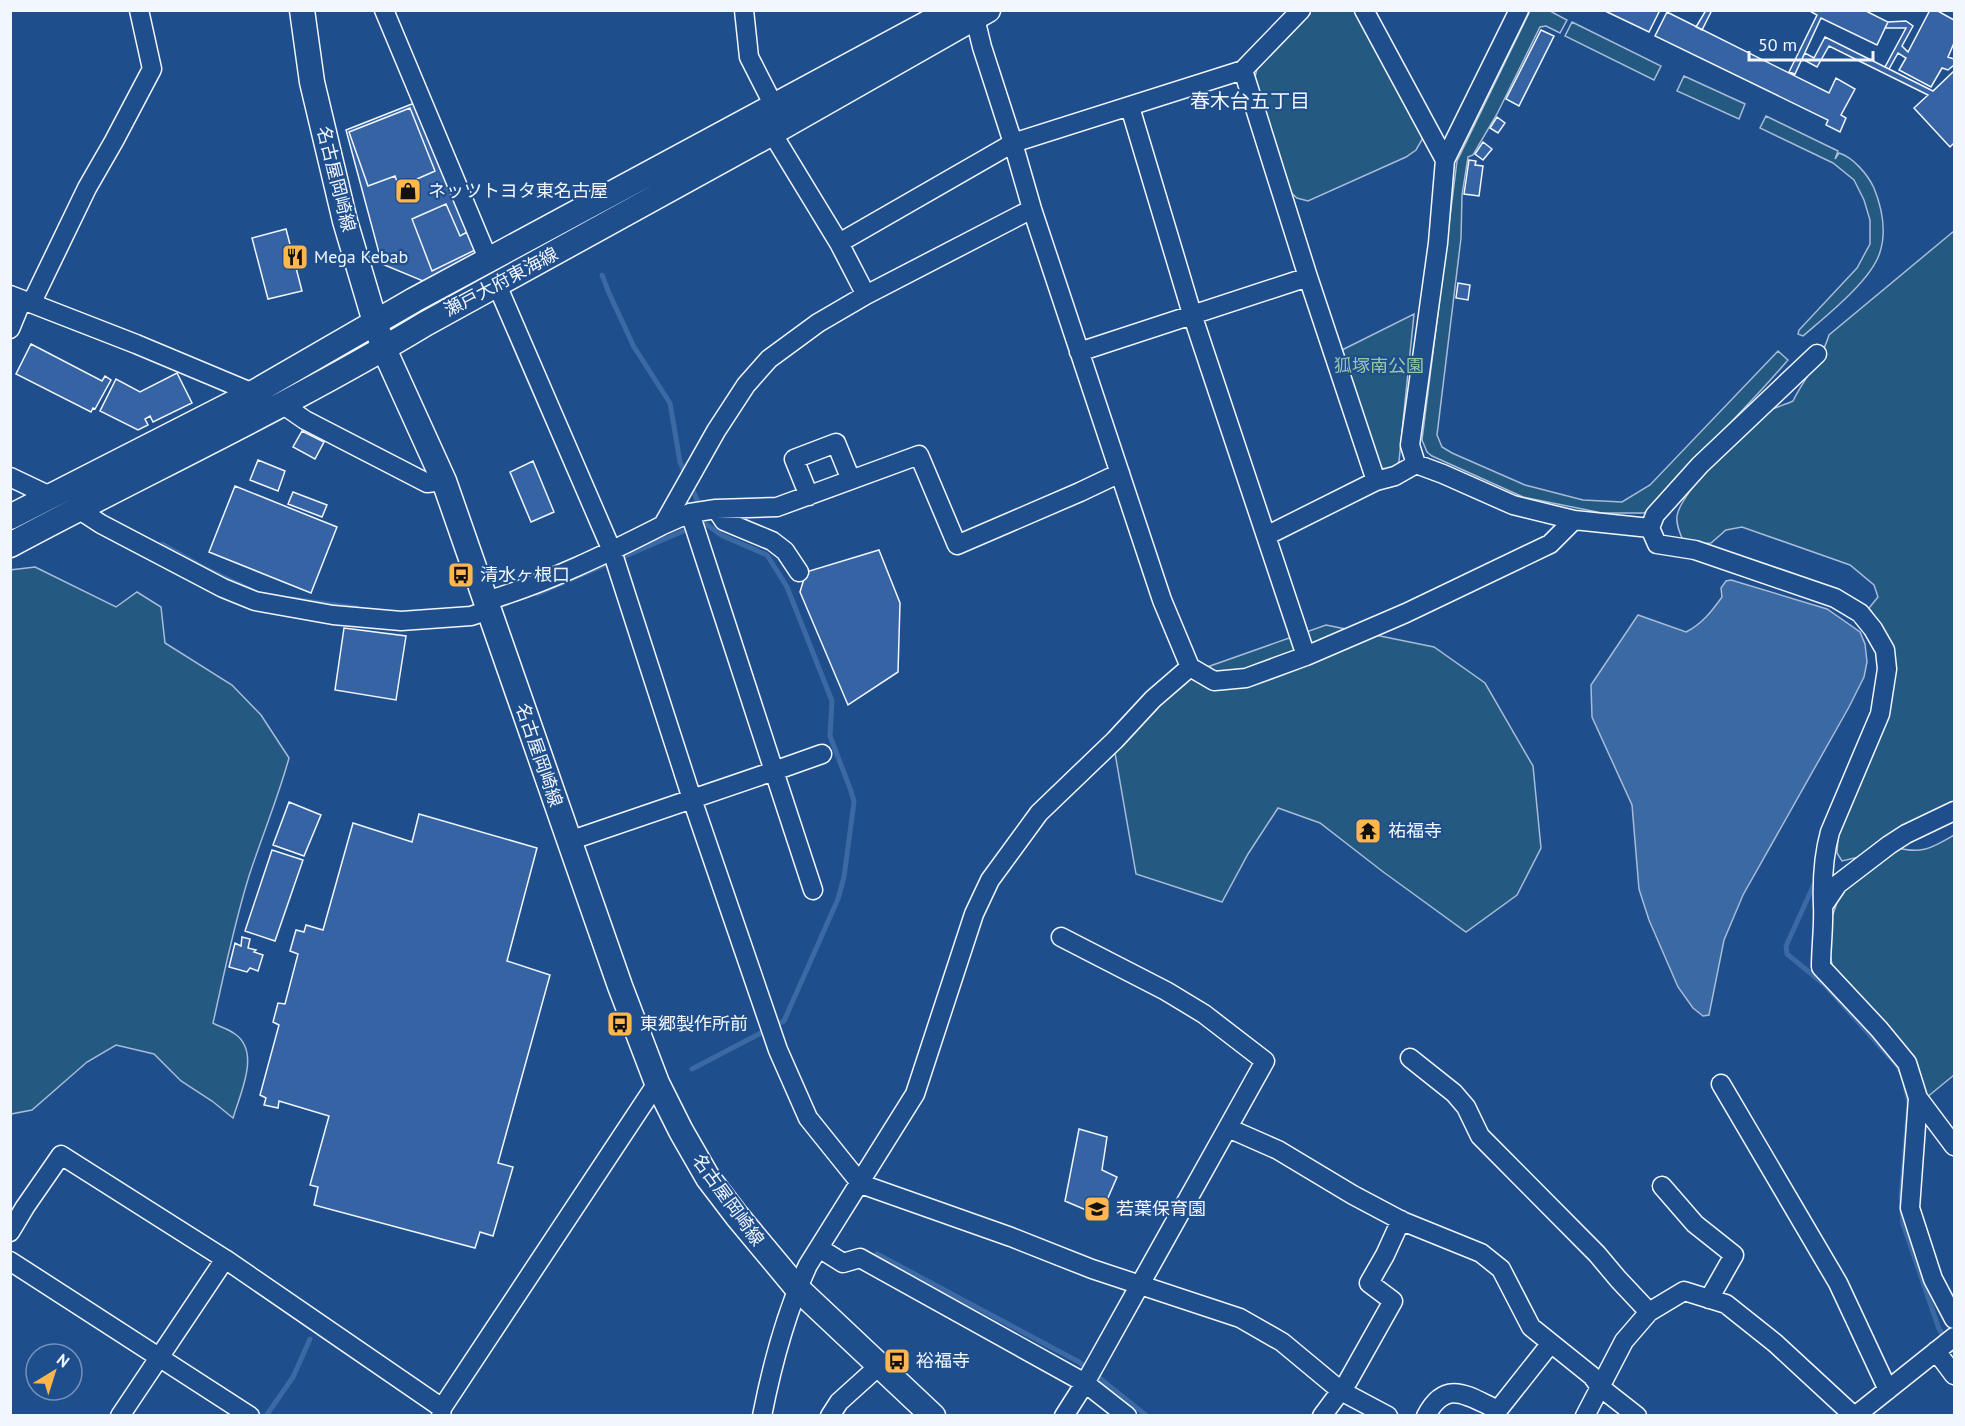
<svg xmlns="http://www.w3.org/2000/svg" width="1965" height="1426" viewBox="0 0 1965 1426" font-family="'PT Sans','Noto Sans JP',sans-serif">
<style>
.green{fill:#245a82;stroke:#a8bbd7;stroke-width:1.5}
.water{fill:#3b69a3;stroke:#a8bbd7;stroke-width:1.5}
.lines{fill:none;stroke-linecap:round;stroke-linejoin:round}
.stream{stroke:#3b69a3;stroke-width:5}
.building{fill:#3563a3;stroke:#f2f6ff;stroke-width:1.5}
.minor-casing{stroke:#f2f6ff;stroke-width:21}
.major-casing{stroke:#f2f6ff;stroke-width:27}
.minor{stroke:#1f4e8c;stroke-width:18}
.major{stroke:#1f4e8c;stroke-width:24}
.labels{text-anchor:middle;stroke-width:4.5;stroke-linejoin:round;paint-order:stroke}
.street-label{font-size:18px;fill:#f2f6ff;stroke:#1f4e8c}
.poi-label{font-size:18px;fill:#f2f6ff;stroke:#1f4e8c;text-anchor:start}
.park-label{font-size:18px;fill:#97c8a6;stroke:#1f4e8c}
.neighbourhood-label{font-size:20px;fill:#f2f6ff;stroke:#1f4e8c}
</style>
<rect width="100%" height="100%" fill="#1f4e8c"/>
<!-- green -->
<path class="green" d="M1311,11H1355L1423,138L1416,150L1406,157L1308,201L1297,198L1288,190L1255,77L1257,69Z
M1530,11H1550L1567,20L1560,33L1546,26L1540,27L1497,114L1473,155L1468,157L1462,195L1461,238L1437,435L1442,447L1452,453L1525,485L1583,500L1622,502L1650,485L1778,351L1788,360C1752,402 1714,440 1676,479C1665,490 1657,505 1644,513H1602L1523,497L1432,456L1427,452L1422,440L1457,161Z
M1572,22L1661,66L1654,80L1565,36Z
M1684,76L1745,104L1739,119L1677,91Z
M1766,116L1838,151L1835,159L1839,153C1853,157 1868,175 1874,188C1882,208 1887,230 1880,252C1872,280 1825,317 1803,336L1798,334L1799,330L1857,268L1870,244V220L1864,200L1854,180L1833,163L1760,128Z
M1954,231V808L1872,854L1842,861L1837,853L1839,823L1873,743L1883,628L1869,608L1878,597L1874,585L1850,565L1742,527L1726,530L1711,543L1697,544L1682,538C1679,531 1676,524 1677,516C1680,494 1741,431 1759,416C1767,409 1783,406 1793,401C1804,378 1822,359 1829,335Z
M1414,314L1399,461L1397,465L1387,471L1382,468L1378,463L1342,350Z
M35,567L116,607L137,592L161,607L165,643L232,685L261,715L289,758C278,798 262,836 249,876C234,924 224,974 213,1023C220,1027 228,1029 235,1034C261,1052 240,1094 233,1118L212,1101L181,1081L154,1054L116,1045L87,1062L32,1110L11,1114L10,570Z
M1326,625L1434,647L1485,683L1533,766L1541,848L1517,895L1466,932L1382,871L1320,823L1278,808L1248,854L1222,902L1136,874L1115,753L1141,719L1193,672Z
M1954,835V1075L1926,1098L1918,1067L1833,969L1828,945L1831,920L1842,888L1895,847C1921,855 1932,848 1954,835Z"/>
<!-- water -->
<path class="water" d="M1731,580L1827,609L1860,632L1865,644L1867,662L1864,677L1849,707L1743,895L1724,940L1709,1015L1703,1016L1693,1008L1678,987L1649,920L1639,889L1632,805L1592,717L1591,685L1638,615L1686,632C1702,624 1712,611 1722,597L1721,588L1726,581Z"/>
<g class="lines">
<!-- stream -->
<path class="stream" d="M602,275L609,293L634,347L670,403L680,462L686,476
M690,484L701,509
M162,544L204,568L249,589
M537,594L688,529L706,524L721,535L767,555L787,587L832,701L830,736L851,791L854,802L844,877L838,899L784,1021L692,1069
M292,599L357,608
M1816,880L1786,946L1787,954L1825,985L1897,1065L1902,1074
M1905,1086L1909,1103L1901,1197L1903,1224L1939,1329L1954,1351
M877,1254L1079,1362L1147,1416
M266,1416L293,1377L310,1339"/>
</g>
<!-- building -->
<path class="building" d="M1603,10H1660L1649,32Z
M1702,10H1712L1702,30L1696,27L1705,12Z
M1808,10H1864L1888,22L1877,45L1821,18L1795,74L1789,72L1817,15Z
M1930,10H1936L1954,20V43L1948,57L1954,59V65L1948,70L1942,68L1931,87L1899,70L1906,58L1898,53L1889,69L1885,67L1906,28H1885L1888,22L1906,21L1913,26L1902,46L1908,52Z
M1667,12L1829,93L1836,78L1855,89L1841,115L1846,118L1840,132L1826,125L1828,120L1655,36Z
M1541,30L1554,36L1519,106L1506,99Z
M1825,37L1933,91L1954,71V143L1950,147L1914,108L1928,95L1829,46L1817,67L1802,59L1805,53L1814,58Z
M417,102L478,252L423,281L382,264L346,130Z
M410,108L435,171L399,187L395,176L368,186L349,132Z
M1497,117L1505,123L1498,133L1490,128Z
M1483,142L1492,149L1483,160L1475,154Z
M1469,160L1476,161L1475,165L1483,166L1479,196L1464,194Z
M446,204L460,236L467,232L475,250L432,271L412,219Z
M286,229L302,291L268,299L252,238Z
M1458,283L1470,285L1468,300L1456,298Z
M31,344L102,381L105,376L111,380L95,409L93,408L91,412L16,374Z
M177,373L192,403L153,422L150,416L145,419L148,425L138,430L100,411L116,379L140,392Z
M302,431L324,442L315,459L293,447Z
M258,460L285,471L278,491L250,480Z
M533,461L554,512L531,522L510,472Z
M235,486L337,527L311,593L209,552Z
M293,492L327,505L322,517L288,504Z
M879,550L900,603L898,672L848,705L800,592L806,572Z
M344,628L406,636L396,700L335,690Z
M289,802L321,815L304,856L273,845Z
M419,814L537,848L507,961L550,975L498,1163L513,1167L493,1236L480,1232L475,1248L314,1205L318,1187L310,1185L329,1116L279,1101L278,1108L264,1105L266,1098L260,1095L279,1025L273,1022L278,1003L285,1004L298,954L290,951L296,930L304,932L306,925L323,930L353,823L412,842Z
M272,850L303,860L275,941L245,931Z
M242,937L250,939L248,948L256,950L254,952L263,955L258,971L250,968L247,972L229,967L235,943L241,946Z
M1079,1129L1107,1137L1102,1170L1117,1177L1100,1216L1065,1201Z"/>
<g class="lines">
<defs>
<path id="minor" d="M384,10L489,261
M744,10L749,57L774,106
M973,10L982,47L1013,143L1032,209L1162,600L1190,667L1214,681L1246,678L1306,656L1406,613L1550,544L1574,520
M1364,10L1445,160
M1243,70L1308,277L1376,481
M1130,107L1192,314L1306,656
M772,133L839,243L866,295
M1032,209L866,295L818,323L769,359L746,385L716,431L663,525L690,513L716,509L777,507L919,455L957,545L1080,492L1120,473
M839,243L1013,143L1243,70L1301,10
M497,285L612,551L692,799L778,1050L808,1118L861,1184L1011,1237L1092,1269L1240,1318L1282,1342L1341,1391L1388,1416
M10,295L136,344L253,393
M32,302L87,188L114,141L152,69L139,10
M10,329L22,300
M1079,352L1308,277
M1817,354L1700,465L1655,515L1650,528L1657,544L1695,550L1835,598L1860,613L1873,629L1885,650L1887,669L1880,714L1830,832C1823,857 1822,880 1823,906C1824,926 1821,947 1821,967L1879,1029L1907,1063L1918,1098L1954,1146
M282,404L305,420L427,483L444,481
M1416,464L1410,445L1438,243L1445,160L1519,10
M1416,464L1443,474L1513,505L1574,520L1650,528
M10,477L50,496
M809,496L794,459L836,443L851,480
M78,509L101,524L223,588L255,601L333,615L401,621L471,616L489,610
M716,509L724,521L772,541L785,551L799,572
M1266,536L1376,481L1395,476L1416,464
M486,601C547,583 606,554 663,525
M569,841L774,771L690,513
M813,890L774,771L822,754
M1823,906L1838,884L1889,845L1906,834L1954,811
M1061,937L1166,991L1204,1014L1265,1061L1085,1383L1064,1416
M1410,1058L1454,1093L1466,1107L1480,1136L1597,1254L1618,1279L1649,1312
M1721,1084L1838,1283L1888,1390
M1918,1098L1910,1208L1933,1279L1954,1319
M1228,1128L1278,1150L1353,1195L1402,1221L1481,1253L1501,1269L1531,1327L1592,1376L1600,1387L1637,1416
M1662,1186L1695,1224L1734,1255L1709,1299
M10,1232L25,1207L61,1155L225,1259L442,1408
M819,1248L843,1263L860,1258L1085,1383L1127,1416
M10,1261L250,1416
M1936,1351L1954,1375
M120,1416L225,1259
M441,1416L442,1408L657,1083
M762,1416C772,1365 786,1312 808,1265L915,1094L974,914L990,880L1039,813L1115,740L1153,699L1190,667
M830,1416L839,1402L880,1365
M1322,1416L1348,1381L1393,1301L1369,1283L1385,1255L1401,1220
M1426,1416C1446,1377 1469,1397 1498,1410L1551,1343
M1585,1416L1624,1341L1649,1312L1684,1291L1726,1304L1775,1343L1854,1416
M1855,1416L1954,1337"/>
<path id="major" d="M302,10L312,82L345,221L375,322L384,349L444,481L620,986L657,1083L681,1131L708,1178L737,1216L797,1288L933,1416
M10,517L253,393L414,300L952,10
M10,545C148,471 291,405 425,324L772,133L988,10"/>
</defs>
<!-- minor casing -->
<use href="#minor" class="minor-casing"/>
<!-- major casing -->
<use href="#major" class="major-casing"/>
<!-- minor -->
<use href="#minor" class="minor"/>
<!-- major -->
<use href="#major" class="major"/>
</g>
<!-- icons -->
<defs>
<symbol id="shop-square" viewBox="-11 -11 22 22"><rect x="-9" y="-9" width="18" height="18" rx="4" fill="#ffb74d" stroke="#1f4e8c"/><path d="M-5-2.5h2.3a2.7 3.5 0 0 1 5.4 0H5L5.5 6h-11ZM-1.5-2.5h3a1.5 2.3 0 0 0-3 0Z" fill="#111"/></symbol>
<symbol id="restaurant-square" viewBox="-11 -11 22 22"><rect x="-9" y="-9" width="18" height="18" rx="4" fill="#ffb74d" stroke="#1f4e8c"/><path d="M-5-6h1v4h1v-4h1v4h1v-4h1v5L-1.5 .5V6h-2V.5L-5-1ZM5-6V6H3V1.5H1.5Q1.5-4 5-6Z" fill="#111"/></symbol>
<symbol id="bus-square" viewBox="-11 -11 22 22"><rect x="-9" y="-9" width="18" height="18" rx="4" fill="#ffb74d" stroke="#1f4e8c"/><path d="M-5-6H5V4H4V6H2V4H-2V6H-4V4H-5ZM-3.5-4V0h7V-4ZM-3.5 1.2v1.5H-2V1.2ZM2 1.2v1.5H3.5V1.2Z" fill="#111"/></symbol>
<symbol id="temple-square" viewBox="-11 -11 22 22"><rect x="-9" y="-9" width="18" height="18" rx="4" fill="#ffb74d" stroke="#1f4e8c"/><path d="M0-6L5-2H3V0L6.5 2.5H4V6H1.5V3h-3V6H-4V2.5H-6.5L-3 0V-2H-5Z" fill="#111"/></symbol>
<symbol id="school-square" viewBox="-11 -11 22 22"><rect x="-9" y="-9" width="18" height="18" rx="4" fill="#ffb74d" stroke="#1f4e8c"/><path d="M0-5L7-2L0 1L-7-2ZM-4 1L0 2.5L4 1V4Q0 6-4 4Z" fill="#111"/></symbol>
</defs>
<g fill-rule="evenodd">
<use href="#shop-square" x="393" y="176" width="30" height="30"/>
<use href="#restaurant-square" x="280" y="242" width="30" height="30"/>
<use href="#bus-square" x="446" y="560" width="30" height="30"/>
<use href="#temple-square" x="1353" y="816" width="30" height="30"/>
<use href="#bus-square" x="605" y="1009" width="30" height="30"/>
<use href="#school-square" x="1082" y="1194" width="30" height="30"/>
<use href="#bus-square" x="882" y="1346" width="30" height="30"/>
</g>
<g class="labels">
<!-- street labels -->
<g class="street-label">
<text transform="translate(336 179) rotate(76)" y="6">名古屋岡崎線</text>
<text transform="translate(501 282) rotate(-28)" y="6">瀬戸大府東海線</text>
<text transform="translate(539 755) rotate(71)" y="6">名古屋岡崎線</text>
<text transform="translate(728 1200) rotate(54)" y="6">名古屋岡崎線</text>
</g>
<!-- poi labels -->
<g class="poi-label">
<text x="428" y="197">ネッツトヨタ東名古屋</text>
<text x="314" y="263">Mega Kebab</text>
<text x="480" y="581">清水ヶ根口</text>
<text x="1388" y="837">祐福寺</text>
<text x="640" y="1030">東郷製作所前</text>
<text x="1116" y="1215">若葉保育園</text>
<text x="916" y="1367">裕福寺</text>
</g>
<!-- park labels -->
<g class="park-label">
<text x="1379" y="372">狐塚南公園</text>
</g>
<!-- neighbourhood labels -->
<g class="neighbourhood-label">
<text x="1250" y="108">春木台五丁目</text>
</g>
</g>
<!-- border -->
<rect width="1965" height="1426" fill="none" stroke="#f2f6ff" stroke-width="24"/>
<!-- north arrow -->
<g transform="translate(54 1372) rotate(38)"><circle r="28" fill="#1f4e8c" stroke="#7391ba" stroke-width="1.5"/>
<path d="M0-4.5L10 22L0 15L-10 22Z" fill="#ffb74d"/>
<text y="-9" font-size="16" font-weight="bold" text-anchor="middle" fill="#f2f6ff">N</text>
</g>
<!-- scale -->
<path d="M1749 51v9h124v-9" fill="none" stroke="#f2f6ff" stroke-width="3"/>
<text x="1758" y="51" font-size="18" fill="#f2f6ff" stroke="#1f4e8c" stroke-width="4.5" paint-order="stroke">50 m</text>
</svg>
